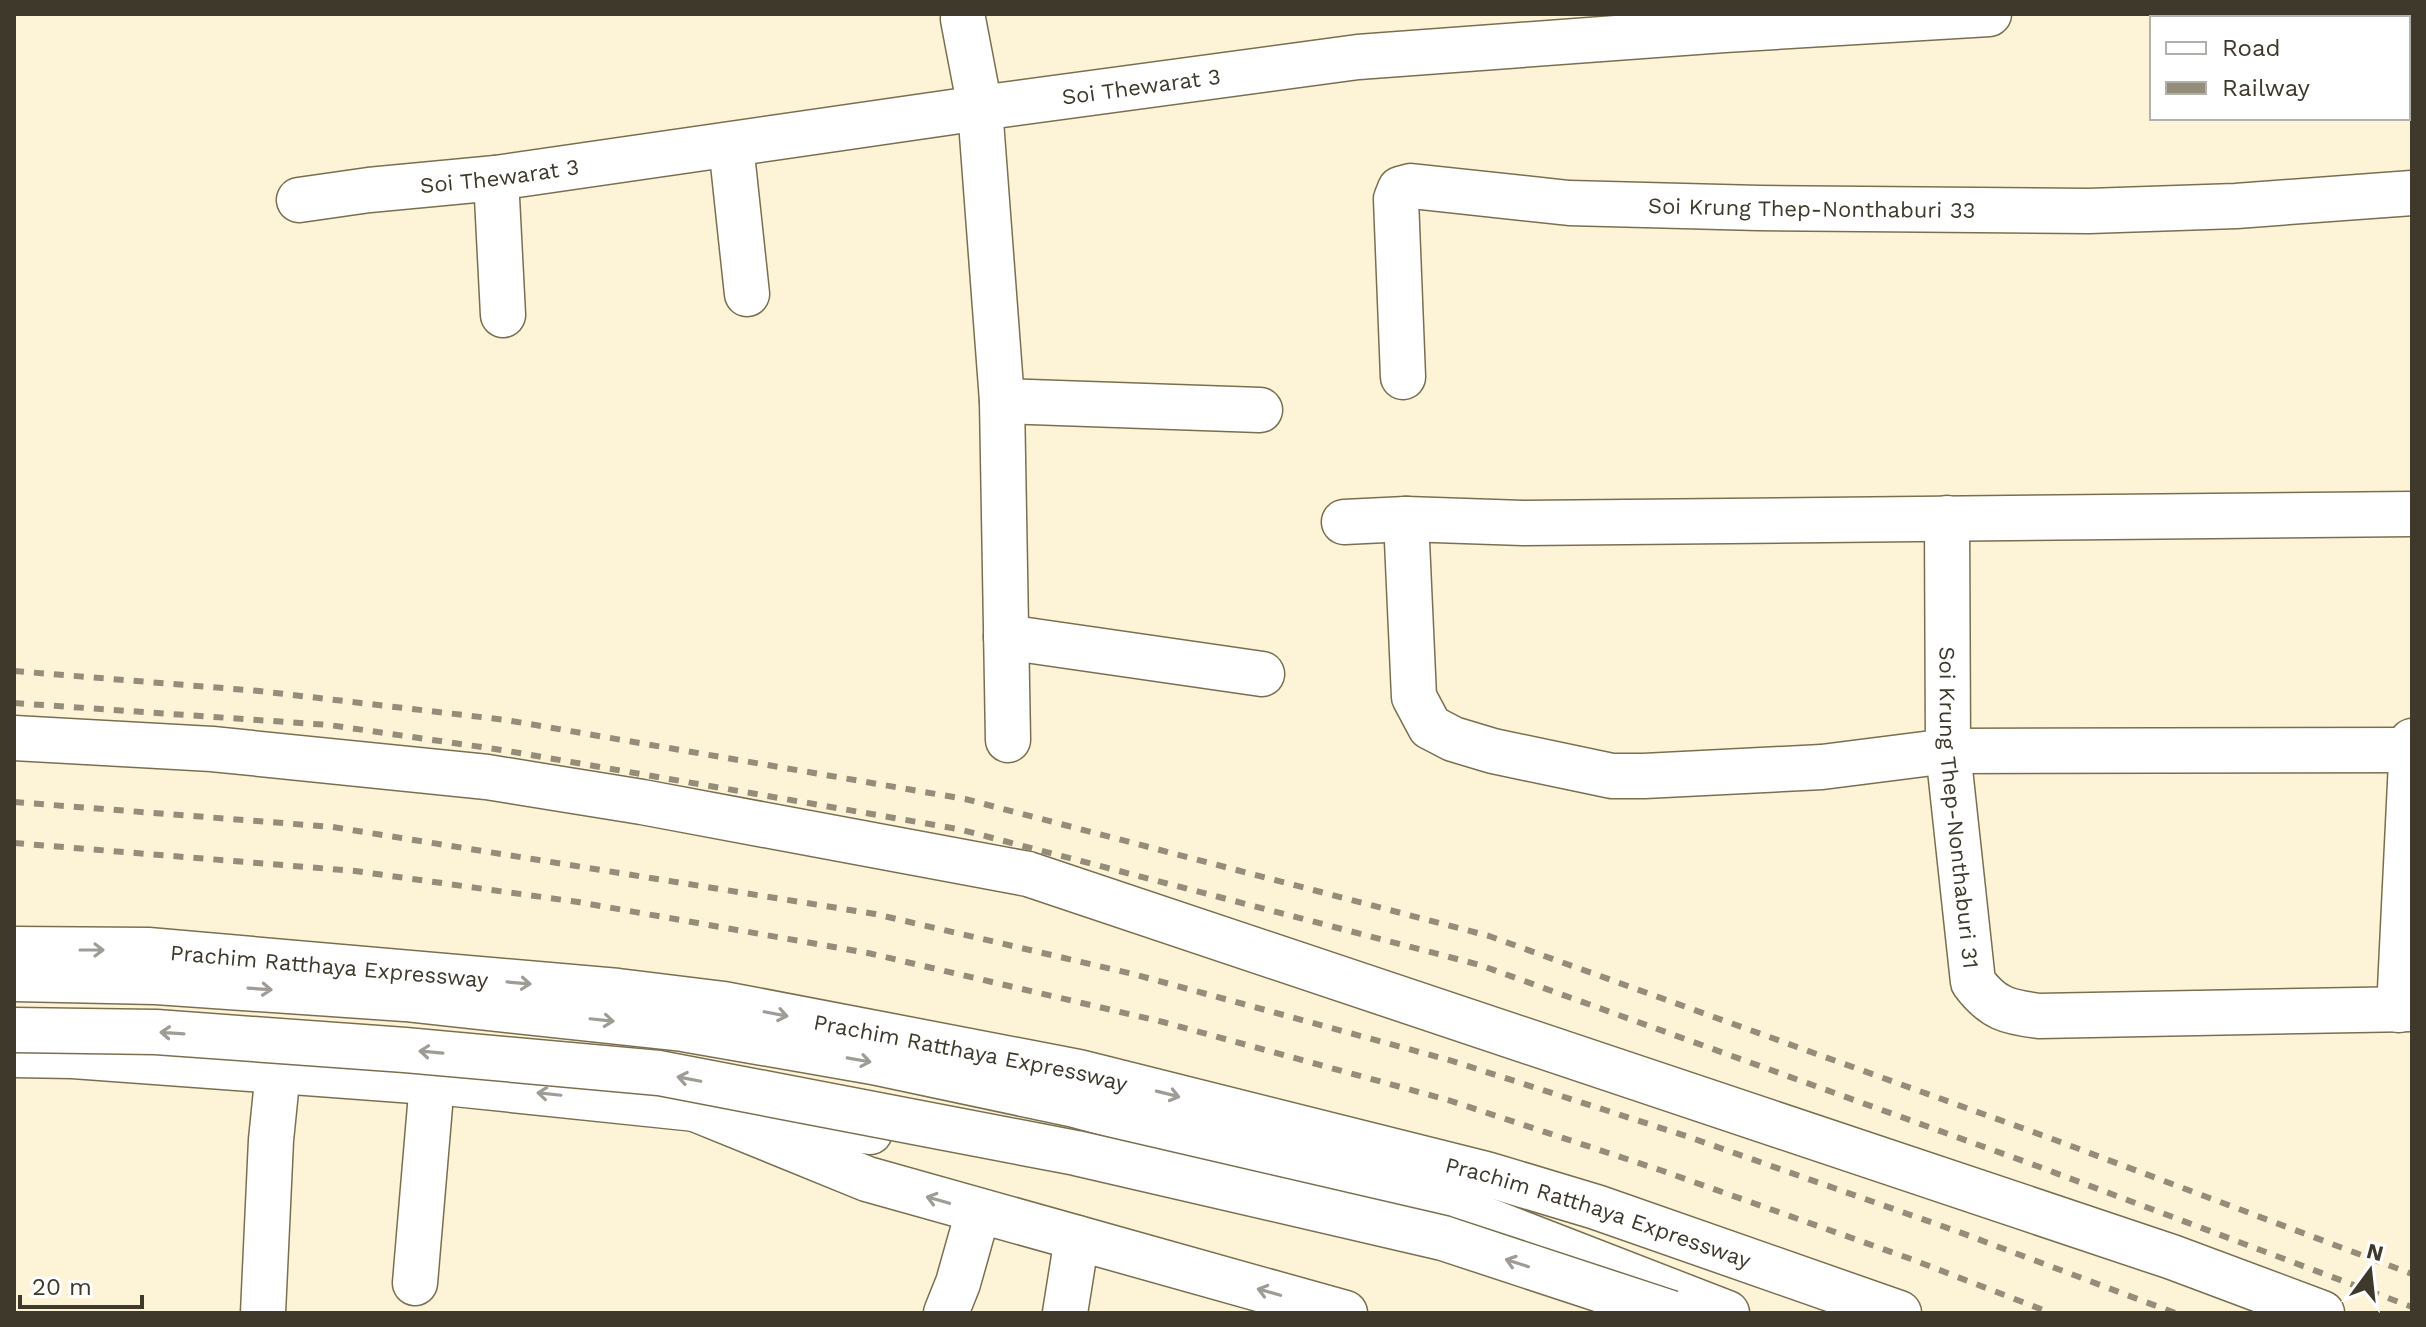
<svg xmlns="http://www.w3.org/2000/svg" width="2426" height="1327" viewBox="0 0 2426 1327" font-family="'Work Sans',sans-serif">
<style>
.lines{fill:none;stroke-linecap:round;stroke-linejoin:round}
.minor-casing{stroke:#796f50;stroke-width:47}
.major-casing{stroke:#796f50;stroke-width:47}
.highway-casing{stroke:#796f50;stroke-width:47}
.minor{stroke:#fff;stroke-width:44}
.major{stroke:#fff;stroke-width:44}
.highway{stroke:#fff;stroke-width:44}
.rail{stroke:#948d79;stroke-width:6;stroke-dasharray:10 10;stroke-linecap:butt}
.highway-bridge-casing{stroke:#796f50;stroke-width:47;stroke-linecap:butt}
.highway-bridge{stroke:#fff;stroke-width:44}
.oneway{stroke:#9e9c95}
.labels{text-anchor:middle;stroke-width:6;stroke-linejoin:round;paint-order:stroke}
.street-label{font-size:22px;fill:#3e392b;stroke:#fff}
</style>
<rect width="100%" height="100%" fill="#fdf4d8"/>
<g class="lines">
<defs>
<g id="minor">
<path d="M963,19L980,108L1002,401L1008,740"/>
<path d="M731,145L747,294"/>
<path d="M496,178L503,315"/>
<path id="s1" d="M299,200L369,190L496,178L980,108L1358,57L1724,30L1989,14"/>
<path id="s2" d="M1403,377L1396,199L1400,189L1411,186L1569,203L1759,208L2089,211L2236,206L2412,193"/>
<path d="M1002,401L1260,410"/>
<path id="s3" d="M1947,518L1948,751L1973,982C1993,1009 2008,1012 2039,1016L2412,1009"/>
<path d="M1406,519L1414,697L1430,727L1453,739L1493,751L1612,776H1644L1822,767L1948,751L2412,750"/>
<path d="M1344,522L1406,519L1523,523L2412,514"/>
<path d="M1006,637L1262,674"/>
<path d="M14,738L212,749L487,777L642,802L1028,874L2172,1257L2322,1313"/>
<path d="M2399,1010L2412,741"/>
<path d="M415,1283L432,1082"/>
<path d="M263,1313L271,1140L278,1071"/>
<path d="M946,1313L958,1283L978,1212"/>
<path d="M1065,1313L1077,1238"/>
</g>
<path id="major" d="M14,979L156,982L405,999L683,1029L873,1062L1075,1105L1459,1209L1727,1313
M14,1055L73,1056L455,1084L695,1109L870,1132"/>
<g id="highway">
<path id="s4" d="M14,949L148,950L618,991L724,1004L1079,1072L1486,1174L1596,1207L1899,1313"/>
<path d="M695,1109L867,1179L1345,1313"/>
</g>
</defs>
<!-- minor casing -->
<use href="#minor" class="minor-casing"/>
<!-- major casing -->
<use href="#major" class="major-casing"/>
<!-- highway casing -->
<use href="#highway" class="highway-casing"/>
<!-- minor -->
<use href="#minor" class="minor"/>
<!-- major -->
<use href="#major" class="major"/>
<!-- highway -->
<use href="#highway" class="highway"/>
<!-- rail -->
<path class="rail" d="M14,671L259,691L506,720L965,799L1489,936L2047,1137L2412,1274
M14,703L329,725L502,750L958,829L1480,965L2037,1166L2412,1307
M14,802L333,827L875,914L1133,974L1449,1060L1686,1136L1959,1232L2175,1313
M14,843L355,871L578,902L868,953L1163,1022L1448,1100L1660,1170L1911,1259L2051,1313"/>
<defs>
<path id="highway-bridge" d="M14,1030L156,1032L405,1050L659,1073L1076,1153L1443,1238L1671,1313"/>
</defs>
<!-- highway-bridge casing -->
<use href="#highway-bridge" class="highway-bridge-casing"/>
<!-- highway-bridge -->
<use href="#highway-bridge" class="highway-bridge"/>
</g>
<!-- one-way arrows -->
<defs><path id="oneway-shaft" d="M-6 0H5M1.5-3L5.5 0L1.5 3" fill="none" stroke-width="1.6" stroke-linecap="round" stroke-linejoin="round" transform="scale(2)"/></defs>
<g class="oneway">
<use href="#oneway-shaft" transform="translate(92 950)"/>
<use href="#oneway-shaft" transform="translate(519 983) rotate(5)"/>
<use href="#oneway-shaft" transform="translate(260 989) rotate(4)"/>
<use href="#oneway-shaft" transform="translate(776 1014) rotate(11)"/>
<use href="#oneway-shaft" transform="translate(602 1020) rotate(6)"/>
<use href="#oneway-shaft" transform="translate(172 1033) rotate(-176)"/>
<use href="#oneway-shaft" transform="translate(431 1052) rotate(-175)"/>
<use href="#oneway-shaft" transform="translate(859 1060) rotate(10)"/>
<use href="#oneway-shaft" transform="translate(689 1079) rotate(-169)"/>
<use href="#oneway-shaft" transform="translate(549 1094) rotate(-174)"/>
<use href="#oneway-shaft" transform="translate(1168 1094) rotate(14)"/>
<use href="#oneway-shaft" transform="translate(938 1200) rotate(-164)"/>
<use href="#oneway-shaft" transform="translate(1517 1263) rotate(-162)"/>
<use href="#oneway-shaft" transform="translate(1269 1292) rotate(-164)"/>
</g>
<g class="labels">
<!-- street labels -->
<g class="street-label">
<text dy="8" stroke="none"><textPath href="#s1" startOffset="850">Soi Thewarat 3</textPath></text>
<text dy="8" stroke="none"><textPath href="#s1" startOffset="202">Soi Thewarat 3</textPath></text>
<text dy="8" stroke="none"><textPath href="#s2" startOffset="602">Soi Krung Thep-Nonthaburi 33</textPath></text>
<text dy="8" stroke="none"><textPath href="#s3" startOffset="290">Soi Krung Thep-Nonthaburi 31</textPath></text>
<text dy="8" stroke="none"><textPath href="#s4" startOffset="316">Prachim Ratthaya Expressway</textPath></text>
<text dy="8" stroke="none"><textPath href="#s4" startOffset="964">Prachim Ratthaya Expressway</textPath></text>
<text dy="8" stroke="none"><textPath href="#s4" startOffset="1612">Prachim Ratthaya Expressway</textPath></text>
</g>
</g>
<!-- border -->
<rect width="2426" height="1327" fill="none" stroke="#3e392b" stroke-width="32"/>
<!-- legend -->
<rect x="2150" y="16" width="260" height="104" fill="#ffffff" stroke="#b2b0aa" stroke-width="2"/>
<rect x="2166" y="42" width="40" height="12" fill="#ffffff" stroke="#b2b0aa" stroke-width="2"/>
<text x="2222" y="56" font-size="24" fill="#3e392b">Road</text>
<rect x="2166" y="82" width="40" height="12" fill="#948d79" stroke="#b2b0aa" stroke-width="2"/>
<text x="2222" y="96" font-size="24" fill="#3e392b">Railway</text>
<!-- north arrow -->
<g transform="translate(2370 1271) rotate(15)" stroke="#ffffff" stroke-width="6" paint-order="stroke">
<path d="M0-6L14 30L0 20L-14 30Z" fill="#3e392b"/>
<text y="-12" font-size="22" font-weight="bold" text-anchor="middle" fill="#3e392b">N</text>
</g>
<!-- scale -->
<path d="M20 1295v12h122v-12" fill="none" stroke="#3e392b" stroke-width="4"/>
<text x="32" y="1295" font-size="24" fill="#3e392b" stroke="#ffffff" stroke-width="6" paint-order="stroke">20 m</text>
</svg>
